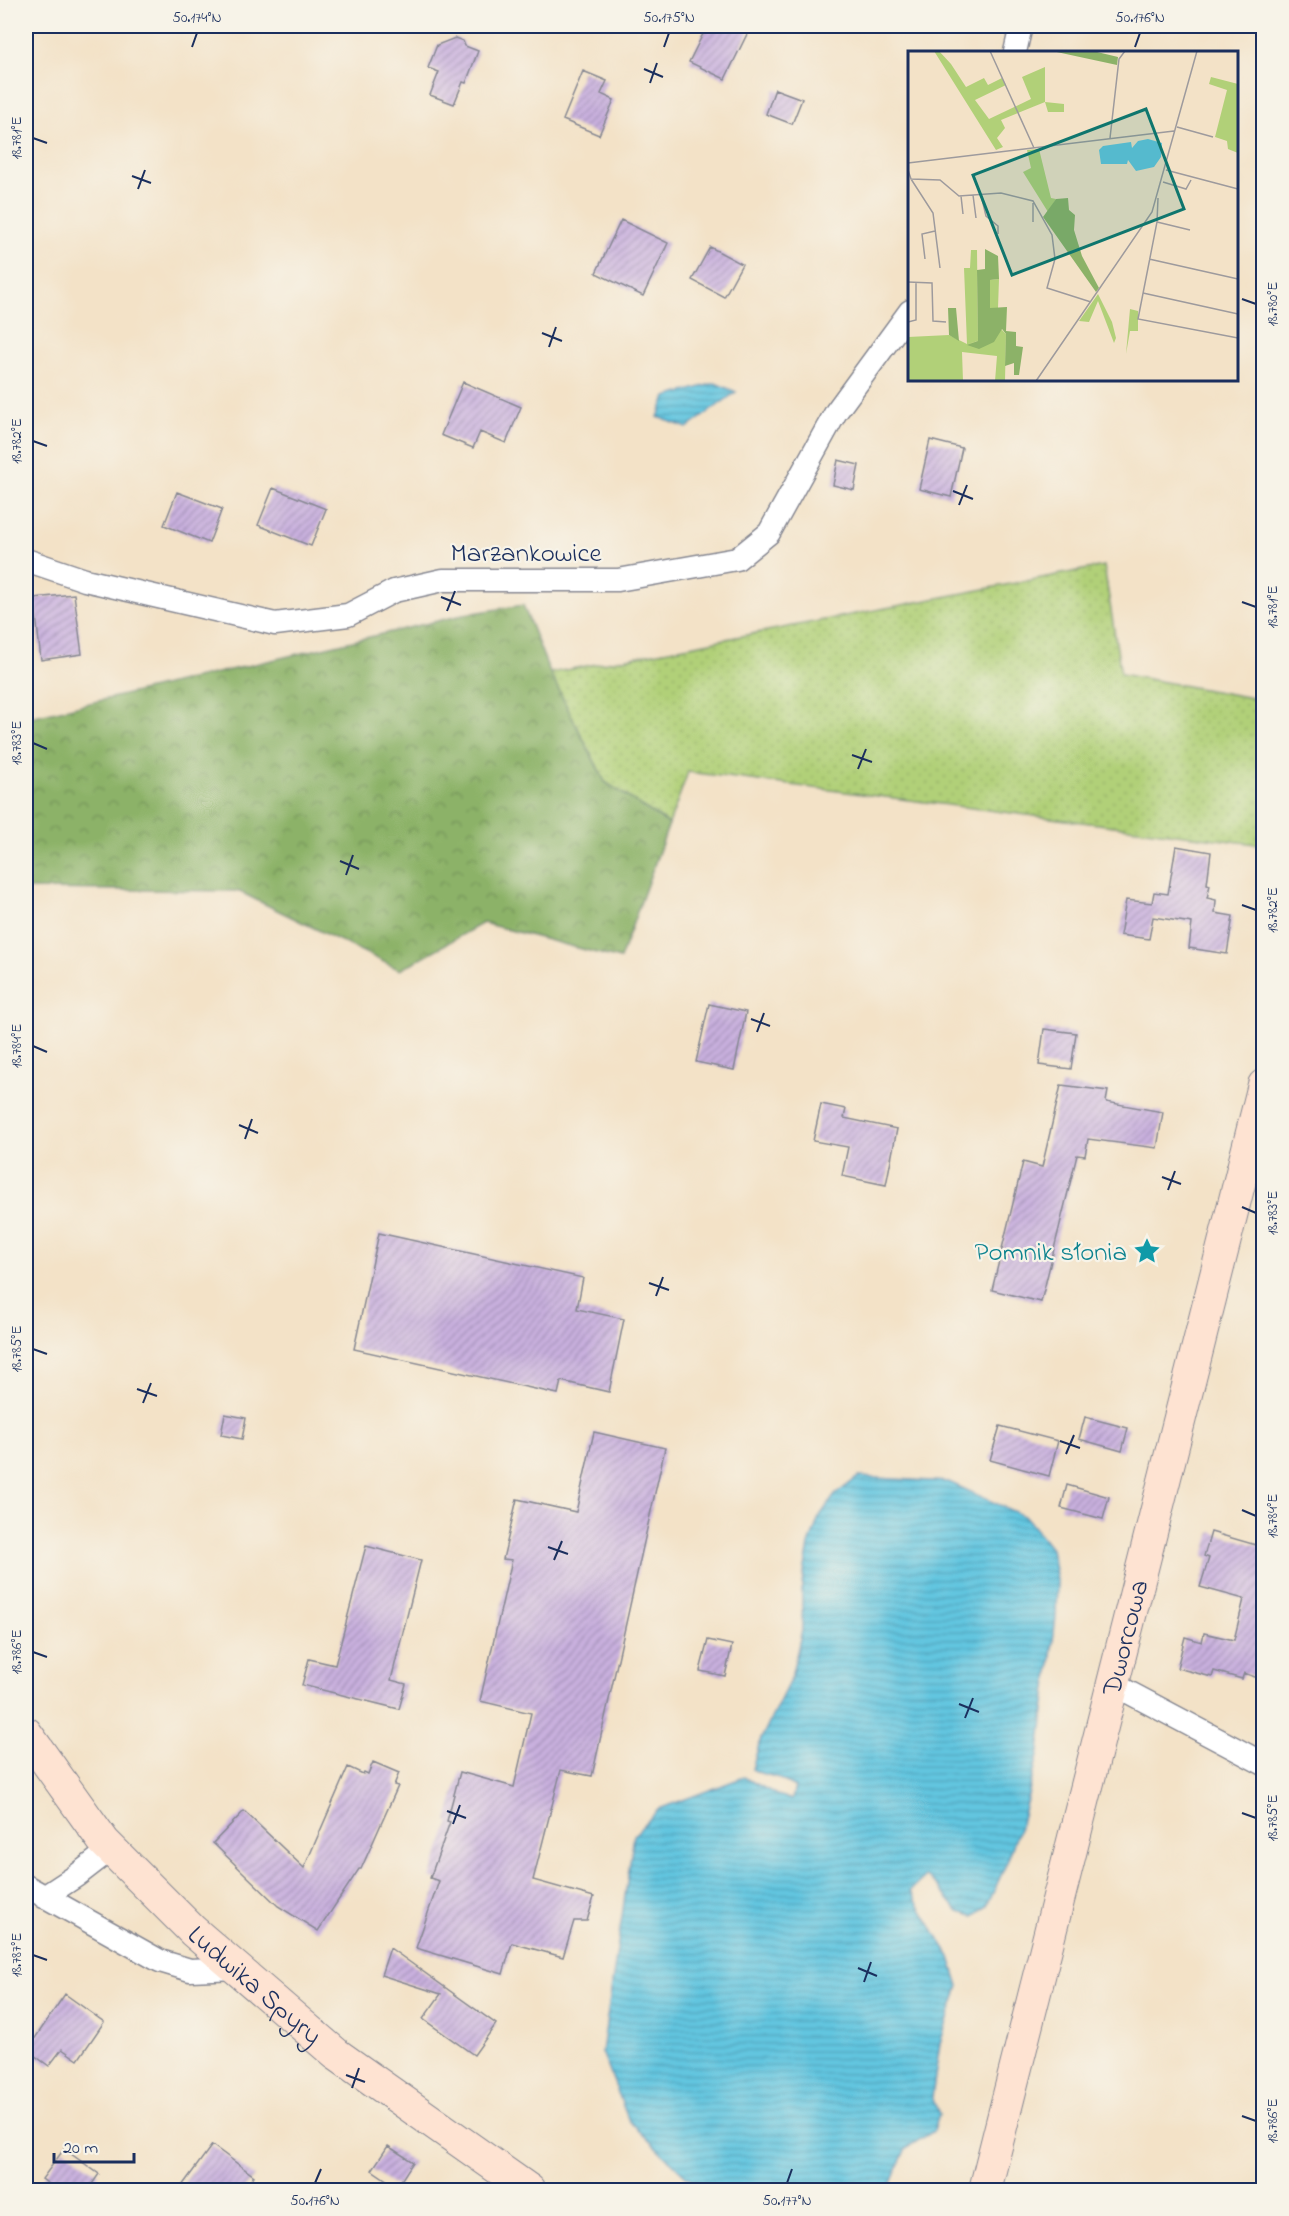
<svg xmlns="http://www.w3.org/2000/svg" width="1289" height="2216" viewBox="0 0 1289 2216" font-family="'Indie Flower',sans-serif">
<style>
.grass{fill:url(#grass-dots);stroke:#66806b;stroke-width:1.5}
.forest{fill:url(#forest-crowns);stroke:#547063;stroke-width:1.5}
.water{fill:url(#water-rules);stroke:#3e7a9f;stroke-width:1.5}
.building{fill:url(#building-hatch)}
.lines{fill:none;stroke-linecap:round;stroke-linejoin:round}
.street-casing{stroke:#878892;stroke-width:25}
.secondary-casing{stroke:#878892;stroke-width:34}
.street{stroke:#fff;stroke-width:22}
.secondary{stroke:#fee3d2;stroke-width:32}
.ticks{fill:none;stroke:#1b2f5e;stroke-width:2}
.labels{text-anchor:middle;stroke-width:4.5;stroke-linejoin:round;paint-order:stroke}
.street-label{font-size:27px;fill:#1b2f5e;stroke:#f7f3e8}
.culture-label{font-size:27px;fill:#0d838f;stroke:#f7f3e8;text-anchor:end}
.inset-road{fill:none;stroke:#9d9a9d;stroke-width:1.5}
.view{fill:#0f766e;fill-opacity:0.15;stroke:#0f766e;stroke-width:3}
.inset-edge{fill:none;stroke:#1b2f5e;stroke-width:3}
.neatline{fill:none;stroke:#1b2f5e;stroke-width:2}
.ticks-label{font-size:15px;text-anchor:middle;fill:#1b2f5e}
</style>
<defs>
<pattern id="grass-dots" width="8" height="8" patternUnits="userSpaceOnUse" patternTransform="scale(1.5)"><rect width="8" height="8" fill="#b1d078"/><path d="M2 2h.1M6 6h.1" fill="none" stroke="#98b36a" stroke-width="1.8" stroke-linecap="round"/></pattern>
<pattern id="forest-crowns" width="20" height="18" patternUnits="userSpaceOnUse" patternTransform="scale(1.5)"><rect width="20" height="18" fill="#8cb268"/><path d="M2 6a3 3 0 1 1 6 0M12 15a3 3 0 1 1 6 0" fill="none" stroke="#729159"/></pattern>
<pattern id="water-rules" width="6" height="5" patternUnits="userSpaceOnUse" patternTransform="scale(1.5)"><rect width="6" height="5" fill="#62c6e0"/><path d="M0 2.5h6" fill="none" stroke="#50a1b9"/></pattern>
<pattern id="building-hatch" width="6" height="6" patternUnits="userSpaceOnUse" patternTransform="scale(1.5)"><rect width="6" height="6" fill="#c9b0de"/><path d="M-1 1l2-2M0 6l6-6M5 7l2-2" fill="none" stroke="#a290b7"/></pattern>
</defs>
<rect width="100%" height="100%" fill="#f7f3e8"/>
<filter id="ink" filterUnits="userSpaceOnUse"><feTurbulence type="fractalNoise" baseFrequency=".0167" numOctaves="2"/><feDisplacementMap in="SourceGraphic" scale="12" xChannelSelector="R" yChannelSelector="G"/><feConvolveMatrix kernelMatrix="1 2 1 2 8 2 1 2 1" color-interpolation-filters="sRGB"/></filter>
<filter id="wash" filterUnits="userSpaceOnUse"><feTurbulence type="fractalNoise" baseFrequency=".008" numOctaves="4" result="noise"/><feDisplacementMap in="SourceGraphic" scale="24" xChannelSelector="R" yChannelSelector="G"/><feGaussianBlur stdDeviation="1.35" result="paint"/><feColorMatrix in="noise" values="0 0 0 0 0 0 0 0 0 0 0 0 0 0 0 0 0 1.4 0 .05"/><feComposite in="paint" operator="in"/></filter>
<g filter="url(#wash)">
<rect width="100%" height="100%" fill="#f3e2c7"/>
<!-- grass -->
<path class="grass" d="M1104,566L1121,674L1263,700V845L688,772L669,824L605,782L550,673Z"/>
<!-- forest -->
<path class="forest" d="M523,605L550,673L605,782L669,824L620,959L483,923L400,970L238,891L26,889V718L467,614Z"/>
<!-- water -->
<path class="water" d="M715,383L736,392L687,428L658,417L666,397Z
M858,1477L949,1482L1026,1517L1051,1549L1057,1581L1056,1617L1039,1751L1021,1823L1007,1862L987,1906L974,1916L959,1912L937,1886L926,1876L910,1891L950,1957L959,1986L940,2043L932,2097L939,2114L934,2131L906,2148L888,2190H709L686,2176L629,2121L602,2052L634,1835L659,1809L744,1777L777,1795L792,1799L795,1787L776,1777L760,1773L752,1769L760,1741L791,1678L802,1630V1584L809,1545L819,1517L835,1495Z"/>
<g id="blocks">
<!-- building -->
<path class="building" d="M707,26H751L725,79L689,62Z
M455,38L463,41L465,46L478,51L466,83L463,82L454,104L430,95L439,72L428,68L437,45Z
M583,71L607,81L601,94L614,100L599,135L563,120Z
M775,89L802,99L792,124L766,114Z
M621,220L668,243L643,296L596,273Z
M710,247L742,264L724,297L692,280Z
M463,382L521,407L506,443L480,432L473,448L441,435Z
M930,440L962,448L951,497L919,489Z
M838,460L859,465L854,490L833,485Z
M273,488L326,509L311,546L258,525Z
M177,492L222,509L209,543L164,525Z
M74,594L82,654L41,660L34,598Z
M1176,846L1211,852L1207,884L1210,885L1207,898L1216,900L1215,913L1233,916L1227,954L1189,948L1192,923L1153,917L1149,939L1120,935L1126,900L1152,903L1154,892L1168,894Z
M709,1004L746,1012L734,1070L696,1062Z
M1044,1029L1076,1033L1071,1069L1039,1065Z
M1061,1085L1108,1091L1106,1102L1163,1112L1157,1148L1088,1139L1085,1156L1077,1155L1041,1302L992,1290L1023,1162L1042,1167Z
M821,1104L846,1109L844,1118L897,1129L886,1185L842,1176L848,1147L813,1141Z
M379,1233L583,1278L577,1309L624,1319L609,1392L561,1381L558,1394L354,1349Z
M225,1414L246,1418L242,1439L221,1435Z
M1085,1417L1128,1428L1122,1451L1079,1439Z
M1000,1426L1058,1441L1049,1476L990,1460Z
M594,1432L665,1448L592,1776L561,1770L533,1880L594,1897L587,1921H574L563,1957L512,1943L503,1974L416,1948L439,1881L430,1878L450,1822L447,1821L460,1772L514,1787L531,1713L480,1701L512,1560L503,1559L517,1499L576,1512Z
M1067,1485L1109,1497L1103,1519L1061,1508Z
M1211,1532L1263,1547V1680L1244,1673L1242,1679L1214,1671L1212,1677L1177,1668L1185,1637L1202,1642L1204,1633L1234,1640L1244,1599L1200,1587L1209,1558L1204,1556Z
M366,1546L421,1560L391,1680L406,1684L399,1709L302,1685L309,1659L335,1665Z
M708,1640L732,1645L725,1676L700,1671Z
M373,1762L399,1773L394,1785L398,1786L361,1869H359L318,1931L278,1906L213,1843L244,1811L304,1868L348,1767L363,1774L364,1772L368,1774Z
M390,1948L496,2024L474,2055L423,2019L441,1994L381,1975Z
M65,1994L104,2022L78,2060L62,2049L49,2066L27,2050Z
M212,2145L254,2176L243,2190H179Z
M388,2146L413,2162L397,2187L372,2170Z
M64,2149L99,2174L88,2190H57L42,2179Z"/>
</g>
</g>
<g filter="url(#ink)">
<use href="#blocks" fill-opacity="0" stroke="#878892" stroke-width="1.5"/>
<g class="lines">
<defs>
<path id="street" d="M1015,52L1021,26
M26,560L85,580L275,624L348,615L394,591L443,580H618L737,559L769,533L836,412L910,311
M1113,1684L1264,1764
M26,1886L160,1961L190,1970L236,1968
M44,1897L76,1876L111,1849"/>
<g id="secondary">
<path id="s1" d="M26,1733L104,1842L193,1931L336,2054L529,2190"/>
<path id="s2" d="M985,2190L1264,1085"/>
</g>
</defs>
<!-- street casing -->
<use href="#street" class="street-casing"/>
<!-- secondary casing -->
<use href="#secondary" class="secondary-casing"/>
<!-- street -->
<use href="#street" class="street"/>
<!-- secondary -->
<use href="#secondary" class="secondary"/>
</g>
</g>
<!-- ticks -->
<path class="ticks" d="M192,47L197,33M664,47L669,33M1135,47L1140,33M644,69L663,77M650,83L657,63M33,138L47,143M132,176L151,183M138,189L145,170M1242,299L1256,304M542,333L562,341M549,347L556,327M33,441L47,446M953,491L973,499M959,505L967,485M441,597L461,605M1242,602L1256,607M447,611L455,591M33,743L47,749M852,755L872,762M858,769L866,749M340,861L359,869M346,875L353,855M1242,905L1256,910M751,1019L770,1026M757,1032L764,1013M33,1046L47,1052M239,1125L258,1133M245,1139L252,1119M1162,1177L1181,1184M1168,1190L1175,1171M1242,1207L1256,1213M649,1283L669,1290M656,1296L663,1277M33,1349L47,1354M137,1389L157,1396M143,1403L151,1383M1060,1441L1080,1448M1066,1454L1074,1435M1242,1510L1256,1516M548,1547L568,1554M554,1560L562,1541M33,1652L47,1657M959,1704L979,1712M965,1718L973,1698M447,1811L466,1818M1242,1813L1256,1818M453,1824L460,1805M33,1955L47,1960M858,1968L877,1976M864,1982L871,1962M346,2075L365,2082M352,2088L359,2068M1242,2116L1256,2121M315,2183L321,2169M787,2183L792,2169"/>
<!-- icons -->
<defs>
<symbol id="sight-bare" viewBox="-9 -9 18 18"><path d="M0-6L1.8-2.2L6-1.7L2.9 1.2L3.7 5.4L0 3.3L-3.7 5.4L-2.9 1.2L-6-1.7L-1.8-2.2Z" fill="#0f9aa8" stroke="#f7f3e8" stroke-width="2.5" paint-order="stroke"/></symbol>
</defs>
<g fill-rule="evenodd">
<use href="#sight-bare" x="1128" y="1232" width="38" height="38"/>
</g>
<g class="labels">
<!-- street labels -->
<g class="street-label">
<text x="526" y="561">Marzankowice</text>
<text dy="9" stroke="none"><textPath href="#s2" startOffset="570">Dworcowa</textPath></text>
<text dy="9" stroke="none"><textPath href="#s1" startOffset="342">Ludwika Spyry</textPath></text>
</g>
<!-- culture labels -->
<g class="culture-label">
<text x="1127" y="1260">Pomnik słonia</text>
</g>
</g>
<!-- overview -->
<g transform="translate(908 51)">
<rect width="330" height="330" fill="#f3e2c7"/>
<path d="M26,0H31L43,13L58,36L76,27L80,34L94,27L98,34L67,49L81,68L123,48L114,26L137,16V51L156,53V61H140L137,51L93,69L97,77L89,87L95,96L88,99ZM303,26L330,33V102L320,98L319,90L307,86L319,39L301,33ZM131,98L143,147L148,148L140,161L115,121L123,117L119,99ZM63,199H69L70,290L60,293L86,286L93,278L98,283L97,330H87L89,305L54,301L55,330H0V286L41,284L59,293L56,217H62ZM91,228L90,257H82V229ZM190,243L204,271L208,287L206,292L190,250L181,271L171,270ZM222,258L230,260V280H222L218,303Z" fill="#b1d078"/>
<path d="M144,0H185L210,6L209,14ZM160,147L161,159L167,164L166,179L174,205L191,237L188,241L135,166L148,148ZM77,198L90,205L91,228L82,229V257L99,256L98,280L108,281V295L115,296L111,324H106V312L97,315L98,283L94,278L86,291L71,298L59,294L70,290L69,219L77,218ZM40,257H48L51,290L41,284Z" fill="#8cb268"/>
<path d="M240,88L254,92L253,106L246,116L228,120L220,109L219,113H193L191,99L195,95L223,91L224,97L230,90Z" fill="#62c6e0"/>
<path class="inset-road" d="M82,0L126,97M269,76L305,86M202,87L211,8L217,0M0,112L266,80M0,119L3,128L32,129L51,145L93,142L125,150L144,184L147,208L139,237L183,251M258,119L330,138M3,128L25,162L32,217M255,131L278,138L283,129M65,144L68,167M73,144L78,165L90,175V183M53,145L55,163M250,147L249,171L230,268L330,287M125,171V152M249,171L282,179M17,208L14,183L27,180M241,208L330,228M0,231L24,232L25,270L38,271M235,242L330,263M0,271L8,269V232M128,330L244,161L289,0"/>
<path class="view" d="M238,58L276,158L104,224L65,124Z"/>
<rect width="330" height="330" class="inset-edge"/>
</g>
<!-- margin -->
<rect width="1289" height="2216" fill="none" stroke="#f7f3e8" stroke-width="66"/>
<!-- scale -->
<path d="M54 2153v9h80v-9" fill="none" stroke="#1b2f5e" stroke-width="3"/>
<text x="63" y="2153" font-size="18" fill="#1b2f5e" stroke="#f7f3e8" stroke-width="4.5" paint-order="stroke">20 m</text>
<rect x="33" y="33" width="1223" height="2150" class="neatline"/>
<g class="ticks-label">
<text x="197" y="22">50.174°N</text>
<text x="669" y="22">50.175°N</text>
<text x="1140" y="22">50.176°N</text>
<text transform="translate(16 138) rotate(-90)" y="5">18.781°E</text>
<text transform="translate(1272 304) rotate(-90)" y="5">18.780°E</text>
<text transform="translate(16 441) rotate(-90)" y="5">18.782°E</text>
<text transform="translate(1272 607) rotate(-90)" y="5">18.781°E</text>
<text transform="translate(16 743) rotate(-90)" y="5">18.783°E</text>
<text transform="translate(1272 910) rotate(-90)" y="5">18.782°E</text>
<text transform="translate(16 1046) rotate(-90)" y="5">18.784°E</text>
<text transform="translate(1272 1213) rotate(-90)" y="5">18.783°E</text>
<text transform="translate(16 1349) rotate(-90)" y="5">18.785°E</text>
<text transform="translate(1272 1516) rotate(-90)" y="5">18.784°E</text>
<text transform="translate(16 1652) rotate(-90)" y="5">18.786°E</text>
<text transform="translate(1272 1818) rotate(-90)" y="5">18.785°E</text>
<text transform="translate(16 1955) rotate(-90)" y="5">18.787°E</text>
<text transform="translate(1272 2121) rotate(-90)" y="5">18.786°E</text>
<text x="315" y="2205">50.176°N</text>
<text x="787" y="2205">50.177°N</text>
</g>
</svg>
